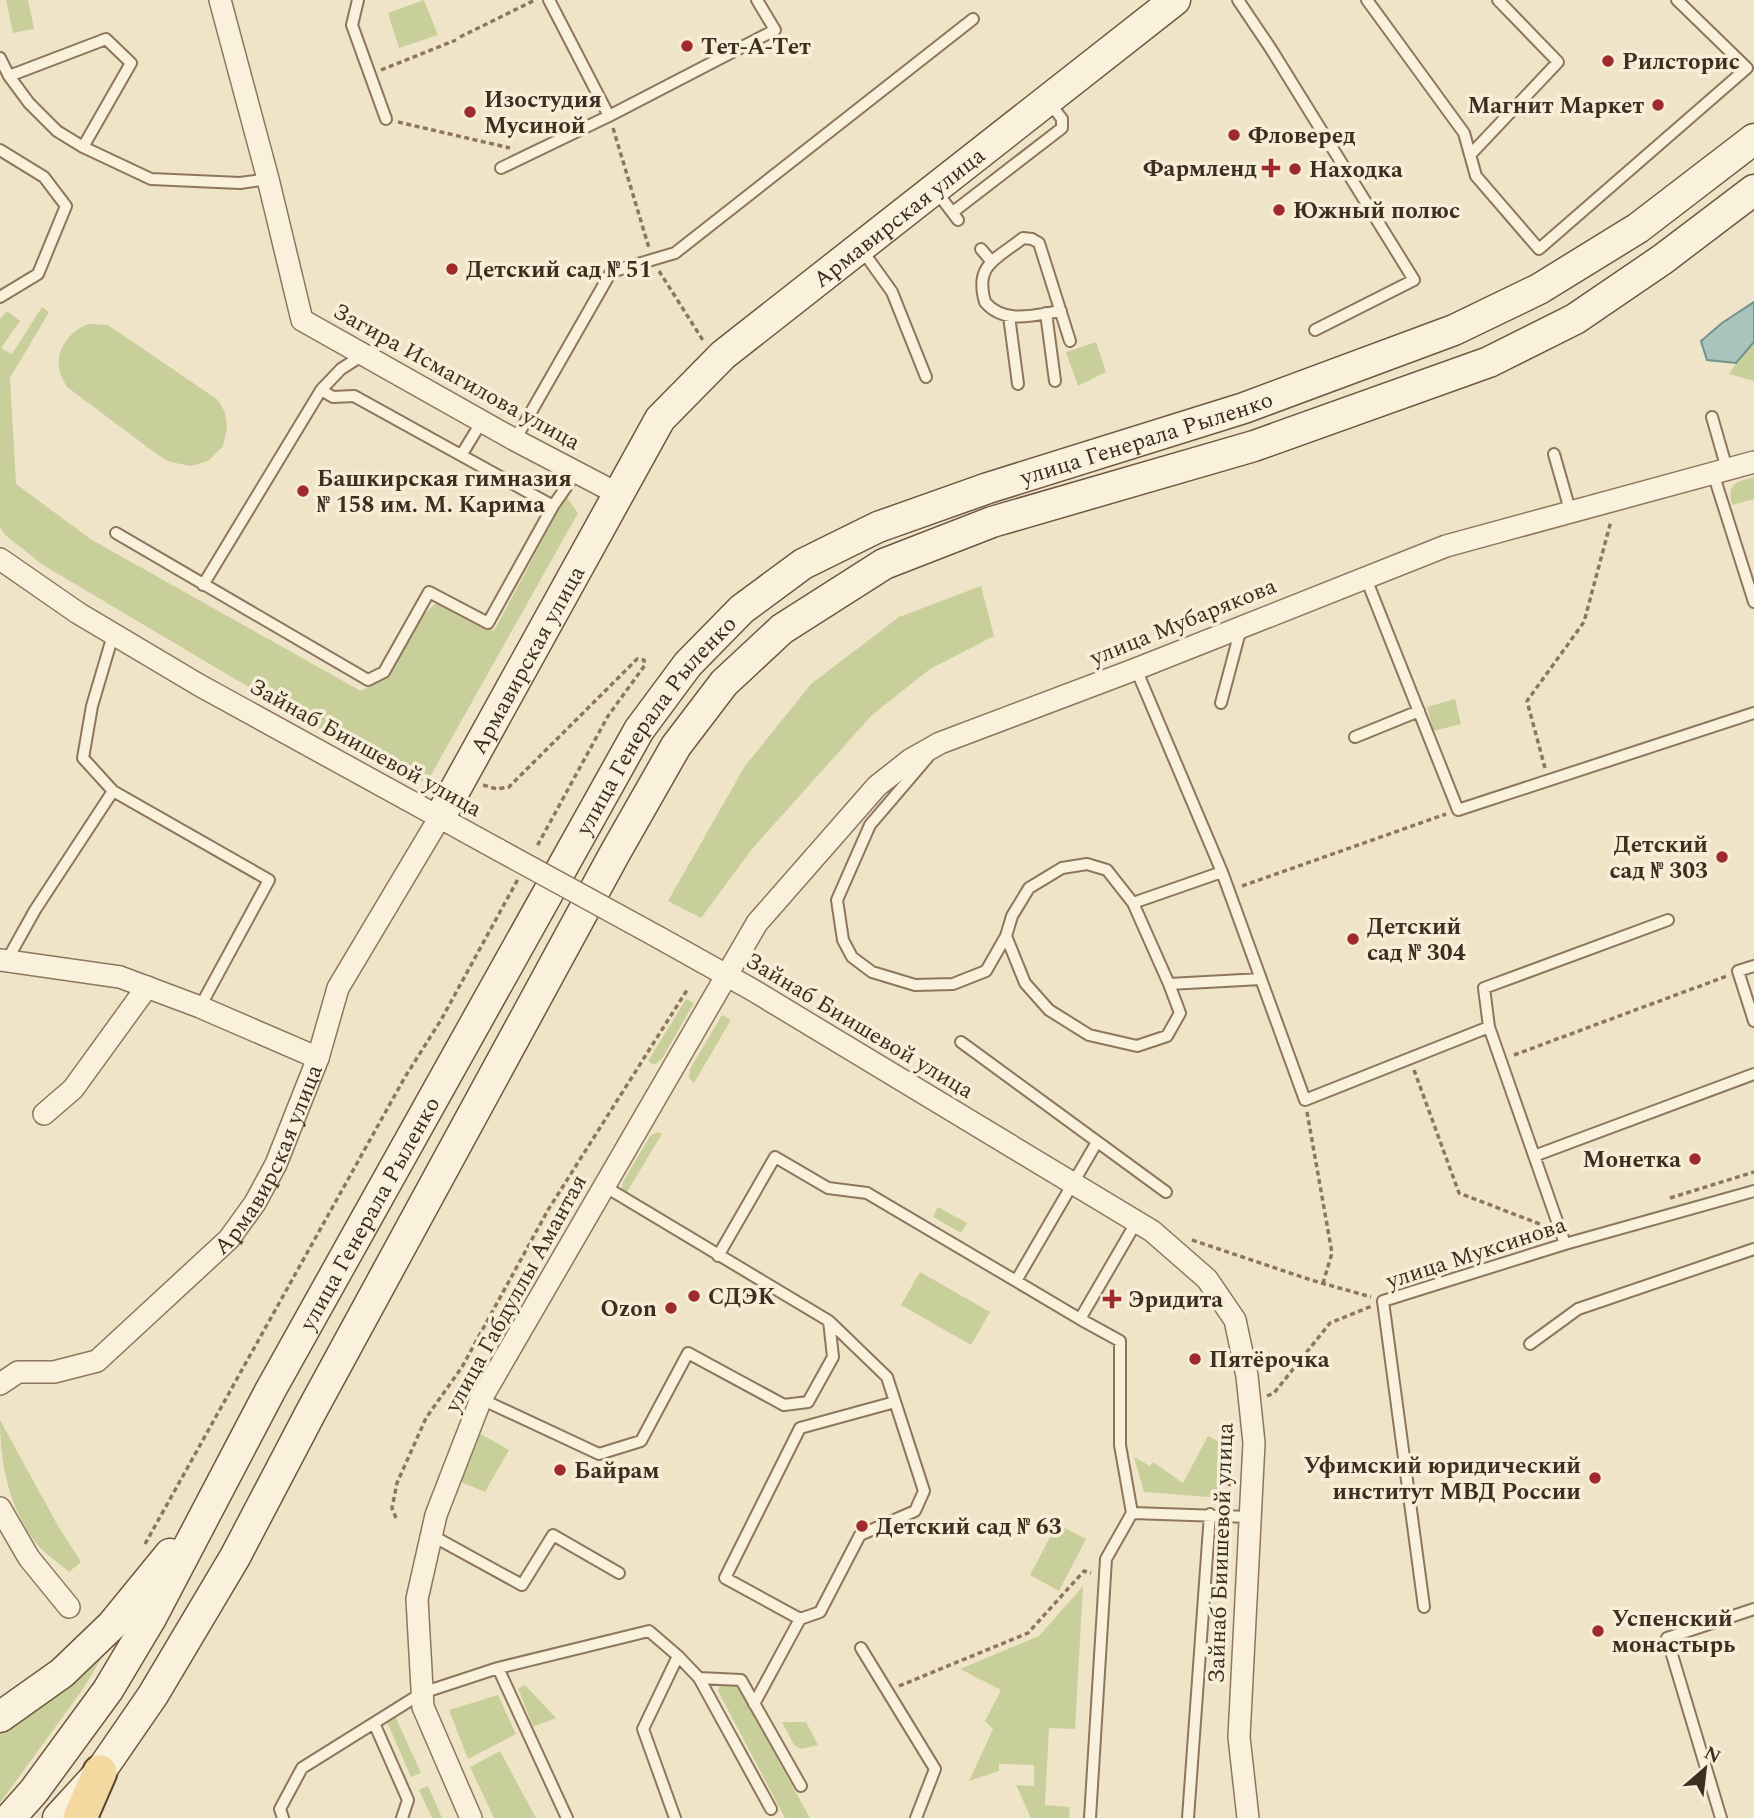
<svg xmlns="http://www.w3.org/2000/svg" width="1754" height="1818" viewBox="0 0 1754 1818" font-family="Spectral,serif">
<style>
.green{fill:#c9cf9b}
.water{fill:#a9c4bc;stroke:#6f938a;stroke-width:2}
.lines{fill:none;stroke-linecap:round;stroke-linejoin:round}
.lane-casing{stroke:#8d765c;stroke-width:14}
.street-casing{stroke:#8d765c;stroke-width:24}
.secondary-casing{stroke:#6f573f;stroke-width:33}
.primary-casing{stroke:#5b4430;stroke-width:37}
.path{stroke:#8d765c;stroke-width:3.5;stroke-dasharray:5 3.5;stroke-linecap:butt}
.lane{stroke:#faf1dc;stroke-width:10}
.street{stroke:#faf1dc;stroke-width:21}
.secondary{stroke:#faf1dc;stroke-width:30}
.primary{stroke:#f3d9a0;stroke-width:33}
.street-bridge-casing{stroke:#8d765c;stroke-width:24;stroke-linecap:butt}
.street-bridge{stroke:#faf1dc;stroke-width:21}
.poi-dot{fill:#9e2a2b;stroke:#f7eed8;stroke-width:2.5}
.labels{text-anchor:middle;stroke-width:7;stroke-linejoin:round;paint-order:stroke}
.poi-label{font-size:23px;font-weight:bold;fill:#3d2e20;stroke:#f7eed8;text-anchor:start}
.street-label{font-size:23px;fill:#3d2e20;stroke:#f7eed8}
</style>
<rect width="100%" height="100%" fill="#f0e4c8"/>
<!-- green -->
<path class="green" d="M6,0H28L34,29L13,33Z
M424,0L438,35L399,48L388,13Z
M42,307L49,312L10,378L16,484L92,540L361,691L385,678L424,614L436,603L494,631L566,496L578,513L431,775L421,781H407L43,565L5,535L0,527V319L7,311L20,321L1,348L12,354Z
M89,324L108,325L218,400L225,412L227,428L223,446L208,461L191,466L170,462L158,455L67,387C65,383 61,377 60,372C54,351 70,330 89,324Z
M1096,342L1106,372L1078,386L1066,352Z
M1754,342V381L1729,374L1744,351Z
M1754,477V499L1732,505C1727,484 1735,482 1754,477Z
M981,586L994,636L930,669L872,715L752,849L701,918L668,901L745,766L811,684L899,617Z
M1455,699L1461,724L1433,731L1427,707Z
M686,999L694,1003L663,1057L656,1064H652L648,1061Z
M722,1015L731,1020L694,1083L689,1078L690,1069Z
M658,1132L662,1134L625,1195L622,1188L623,1182L650,1136Z
M938,1207L967,1223L961,1233L933,1217Z
M920,1272L990,1312L971,1345L901,1305Z
M0,1420L58,1526L81,1562L69,1572C59,1563 45,1554 36,1543C9,1508 0,1463 0,1420Z
M479,1433L509,1450L485,1492L456,1480Z
M1208,1436L1226,1445L1221,1498L1144,1492L1134,1457L1150,1466L1153,1462L1183,1483Z
M1057,1524L1086,1539L1059,1591L1030,1575Z
M1083,1586L1075,1729L1049,1728L1045,1805L1070,1807L1069,1818H1031L1016,1785L1034,1786V1765L999,1764V1771L969,1781L993,1729L985,1721L1001,1690L960,1669L1039,1636Z
M117,1632L83,1689L0,1803V1730Z
M736,1684L810,1818H785L718,1691L720,1685Z
M525,1685L556,1718L533,1727L518,1688Z
M498,1695L516,1734L468,1759L449,1710Z
M396,1718L421,1773L411,1777L387,1722Z
M782,1722H806L818,1745L801,1749L794,1745Z
M500,1751L536,1818H494L470,1767Z
M428,1786L442,1818H432L419,1790Z"/>
<!-- water -->
<path class="water" d="M1754,302V342L1736,363L1707,360L1701,341L1722,323Z"/>
<g class="lines">
<defs>
<path id="lane" d="M358,0L352,25L386,119
M549,0L609,116
M1238,0L1271,49L1414,280L1315,330
M1367,0L1464,133L1476,176L1539,249L1747,68L1677,0
M0,58L9,76L29,103L57,131L83,147L151,179L240,183L268,179
M9,76L106,39L131,63L83,147
M0,150L44,177L66,206L38,274L0,297
M1470,155L1558,62L1498,0
M501,168L609,116L775,30L757,0
M936,191L958,220
M953,212L1062,128V119L1049,102
M981,249L992,262
M862,250L892,292L926,377
M1061,311C1035,315 1004,325 985,302C974,264 997,259 1023,238L1032,239L1039,243L1070,341
M1046,313L1055,381
M1009,316L1018,384
M321,390L333,397L354,396L553,506
M1712,417L1727,469
M515,440L611,272L675,253L973,19
M462,454L482,421
M1554,454L1570,510
M1713,473L1754,602
M116,533L368,680L384,672L429,592L488,623L553,506L576,473
M1365,576L1458,810L1754,713
M203,585L321,390L341,369L363,355
M1136,669L1222,872L1305,1100L1489,1027L1565,1244
M1221,703L1241,628
M1355,737L1419,711
M928,757L870,825L837,900L843,940L852,957L872,972L915,985L953,984L986,971L1006,936L1012,916L1029,888L1062,868L1087,864L1107,870L1133,903L1169,984L1180,1013L1167,1036L1137,1046L1089,1035L1049,1010L1025,983L1006,936
M113,791L269,880L200,1007
M1133,903L1222,872
M6,962L35,910L113,791L83,758L92,706L113,635
M1754,966L1738,971L1754,1021
M1169,984L1261,979
M1489,1027L1484,988L1668,920
M961,1042L1166,1192
M1534,1156L1754,1074
M718,1256L775,1157L828,1188L867,1193L1016,1281L1097,1142
M1016,1281L1080,1319L1137,1221
M1080,1319L1120,1341V1445L1132,1513L1106,1559L1090,1818
M1530,1344L1578,1309L1754,1249
M481,1399L599,1454L641,1441L688,1353L784,1405L808,1402L833,1357L829,1321L604,1186
M1132,1513L1250,1517
M431,1535L522,1585L553,1535L619,1573
M1424,1607L1383,1301L1565,1244L1754,1191
M800,1619L725,1578L800,1428L895,1402
M861,1648L935,1769L916,1818
M498,1668L567,1818
M699,1678L741,1680L801,1786
M754,1704L800,1619L820,1612L860,1535L915,1511L924,1491L887,1377L829,1321
M374,1723L408,1800L402,1818
M283,1818L280,1809L302,1768L422,1693L498,1668L649,1631L678,1656L699,1678L771,1809
M675,1818L643,1729L678,1656
M1188,1818L1210,1514
M1721,1818L1667,1638L1754,1609"/>
<g id="street">
<path d="M220,0L268,179L302,320L515,440L618,494"/>
<path d="M0,559L78,613L199,685L499,850"/>
<path d="M658,937L751,989L1152,1231L1207,1279L1235,1320L1247,1376L1254,1443L1239,1737L1248,1818"/>
<path d="M0,960L120,977L200,1007L318,1058"/>
<path d="M44,1114L73,1089L147,987"/>
<path id="s1" d="M0,1384L18,1372H54L97,1361L229,1239L255,1203L276,1164L318,1058L338,988L440,817"/>
<path d="M0,1508L29,1558L69,1607"/>
<path d="M471,1818L423,1707L417,1599L436,1515L481,1399L757,923L877,786L910,760L940,743L1136,669L1446,546L1754,462"/>
</g>
<g id="secondary">
<path id="s2" d="M440,817L660,419L723,355L1175,0"/>
<path d="M0,1717L62,1673L112,1625L170,1554"/>
<path id="s3" d="M10,1818L34,1791L108,1690L151,1618L270,1391L639,730L688,664L742,609L803,564L878,527L988,488L1244,408L1454,330L1539,289L1638,228L1754,139"/>
<path d="M58,1818L100,1772L153,1695L235,1557L312,1410L615,853L676,746L724,683L782,629L884,564L992,522L1254,446L1489,362L1575,319L1663,259L1754,190"/>
</g>
<path id="primary" d="M80,1818L100,1772"/>
</defs>
<!-- lane casing -->
<use href="#lane" class="lane-casing"/>
<!-- street casing -->
<use href="#street" class="street-casing"/>
<!-- secondary casing -->
<use href="#secondary" class="secondary-casing"/>
<!-- primary casing -->
<use href="#primary" class="primary-casing"/>
<!-- path -->
<path class="path" d="M460,37L535,0
M381,70L456,40
M398,122L510,148
M613,128L649,248
M659,271L704,342
M1545,768L1527,701L1584,622L1611,521
M483,785L497,789L509,787L637,659L644,660L645,665L608,716L536,848
M1242,886L1446,814
M1514,1055L1727,976
M1414,1070L1459,1193L1545,1226
M1307,1112L1332,1253L1323,1283
M1670,1198L1754,1172
M1192,1240L1311,1280L1371,1297
M1267,1396L1274,1393L1330,1323L1372,1306
M1228,1503L1233,1444
M396,1518L392,1508L397,1483L426,1418L462,1367L548,1210L687,990
M145,1544L405,1077L441,1020L518,879
M899,1686L1028,1633L1084,1571L1091,1573"/>
<!-- lane -->
<use href="#lane" class="lane"/>
<!-- street -->
<use href="#street" class="street"/>
<!-- secondary -->
<use href="#secondary" class="secondary"/>
<!-- primary -->
<use href="#primary" class="primary"/>
<defs>
<path id="street-bridge" d="M499,850L658,937"/>
</defs>
<!-- street-bridge casing -->
<use href="#street-bridge" class="street-bridge-casing"/>
<!-- street-bridge -->
<use href="#street-bridge" class="street-bridge"/>
</g>
<!-- markers -->
<g class="poi-dot">
<circle cx="687" cy="46" r="7"/>
<circle cx="1608" cy="61" r="7"/>
<circle cx="1658" cy="105" r="7"/>
<circle cx="470" cy="112" r="7"/>
<circle cx="1234" cy="135" r="7"/>
<path d="M1267.5 157.5h7v7h7v7h-7v7h-7v-7h-7v-7h7z"/>
<circle cx="1295" cy="169" r="7"/>
<circle cx="1279" cy="210" r="7"/>
<circle cx="452" cy="269" r="7"/>
<circle cx="303" cy="491" r="7"/>
<circle cx="1722" cy="857" r="7"/>
<circle cx="1353" cy="939" r="7"/>
<circle cx="1695" cy="1159" r="7"/>
<circle cx="694" cy="1296" r="7"/>
<path d="M1108.5 1288.5h7v7h7v7h-7v7h-7v-7h-7v-7h7z"/>
<circle cx="671" cy="1308" r="7"/>
<circle cx="1195" cy="1359" r="7"/>
<circle cx="560" cy="1470" r="7"/>
<circle cx="1595" cy="1478" r="7"/>
<circle cx="862" cy="1526" r="7"/>
<circle cx="1598" cy="1631" r="7"/>
</g>
<g class="labels">
<!-- poi labels -->
<g class="poi-label">
<text x="701" y="54">Тет-А-Тет</text>
<text x="1622" y="69">Рилсторис</text>
<text x="484" y="107">Изостудия<tspan x="484" dy="26">Мусиной</tspan></text>
<text x="1644" y="113" text-anchor="end">Магнит Маркет</text>
<text x="1248" y="143">Фловеред</text>
<text x="1257" y="176" text-anchor="end">Фармленд</text>
<text x="1309" y="177">Находка</text>
<text x="1293" y="218">Южный полюс</text>
<text x="466" y="277">Детский сад № 51</text>
<text x="317" y="486">Башкирская гимназия<tspan x="317" dy="26">№ 158 им. М. Карима</tspan></text>
<text x="1708" y="852" text-anchor="end">Детский<tspan x="1708" dy="26">сад № 303</tspan></text>
<text x="1367" y="934">Детский<tspan x="1367" dy="26">сад № 304</tspan></text>
<text x="1681" y="1167" text-anchor="end">Монетка</text>
<text x="708" y="1304">СДЭК</text>
<text x="1128" y="1307">Эридита</text>
<text x="657" y="1316" text-anchor="end">Ozon</text>
<text x="1209" y="1367">Пятёрочка</text>
<text x="1581" y="1473" text-anchor="end">Уфимский юридический<tspan x="1581" dy="26">институт МВД России</tspan></text>
<text x="574" y="1478">Байрам</text>
<text x="876" y="1534">Детский сад № 63</text>
<text x="1612" y="1626">Успенский<tspan x="1612" dy="26">монастырь</tspan></text>
</g>
<!-- street labels -->
<g class="street-label">
<text dy="8" stroke="none"><textPath href="#s2" startOffset="768">Армавирская улица</textPath></text>
<text transform="translate(457 376) rotate(29)" y="8">Загира Исмагилова улица</text>
<text dy="8" stroke="none"><textPath href="#s3" startOffset="1860">улица Генерала Рыленко</textPath></text>
<text transform="translate(1183 621) rotate(-22)" y="8">улица Мубарякова</text>
<text dy="8" stroke="none"><textPath href="#s2" startOffset="180">Армавирская улица</textPath></text>
<text dy="8" stroke="none"><textPath href="#s3" startOffset="1272">улица Генерала Рыленко</textPath></text>
<text transform="translate(366 747) rotate(29)" y="8">Зайнаб Биишевой улица</text>
<text transform="translate(860 1025) rotate(31)" y="8">Зайнаб Биишевой улица</text>
<text dy="8" stroke="none"><textPath href="#s1" startOffset="371">Армавирская улица</textPath></text>
<text dy="8" stroke="none"><textPath href="#s3" startOffset="705">улица Генерала Рыленко</textPath></text>
<text transform="translate(1476 1252) rotate(-18)" y="8">улица Муксинова</text>
<text transform="translate(515 1293) rotate(-61)" y="8">улица Габдуллы Амантая</text>
<text transform="translate(1220 1553) rotate(-88)" y="8">Зайнаб Биишевой улица</text>
</g>
</g>
<!-- north arrow -->
<g transform="translate(1705 1769) rotate(28)" stroke="#f7eed8" stroke-width="5" paint-order="stroke">
<path d="M0-5L12 26L0 18L-12 26Z" fill="#3d2e20"/>
<text y="-10" font-size="19" font-weight="bold" text-anchor="middle" fill="#3d2e20">N</text>
</g>
</svg>
